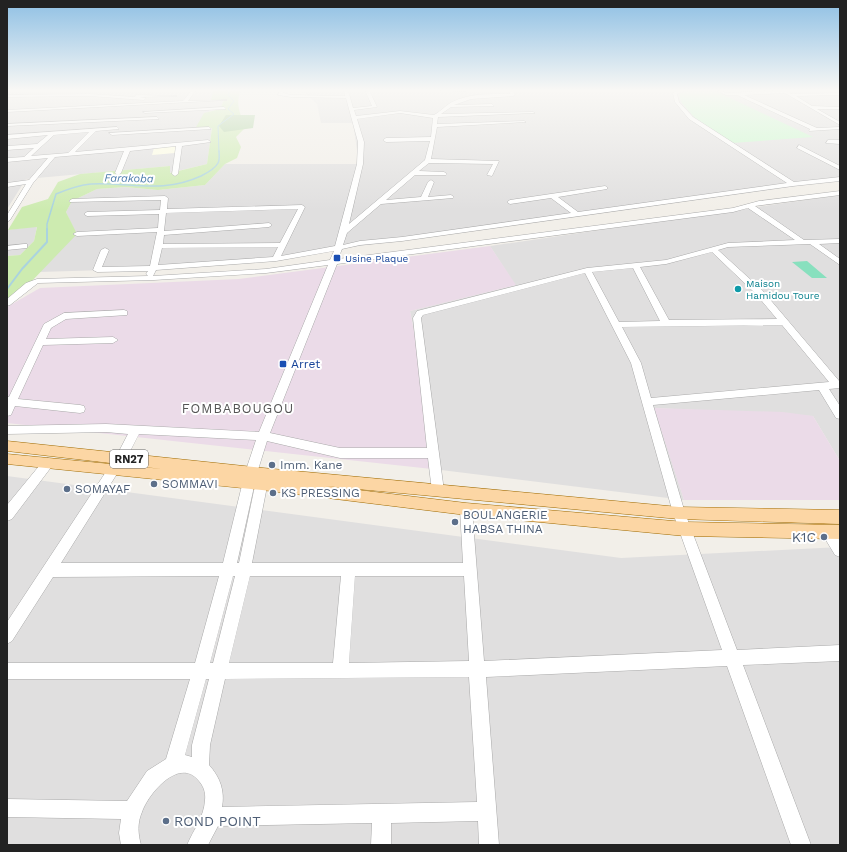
<svg xmlns="http://www.w3.org/2000/svg" width="847" height="852" viewBox="0 0 847 852" font-family="'Work Sans',sans-serif">
<style>
.residential{fill:#e0dfdf}
.industrial{fill:#ebdbe8}
.education{fill:#ffffe5}
.grass{fill:#cdebb0}
.forest{fill:#add19e}
.park{fill:#c8facc}
.pitch{fill:#88e0be}
.lines{fill:none;stroke-linecap:round;stroke-linejoin:round}
.stream-far2{stroke:#aad3df;stroke-width:1}
.stream-far1{stroke:#aad3df;stroke-width:1.5}
.stream{stroke:#aad3df;stroke-width:2}
.minor-casing{stroke:#a9a9a9;stroke-width:1}
.major-casing{stroke:#a06b00;stroke-width:1}
.minor{fill:#fff;fill-rule:evenodd}
.major{fill:#fcd6a4;fill-rule:evenodd}
.transit-dot{fill:#1a4fb4;stroke:#fff;stroke-width:1.5}
.culture-dot{fill:#0f9aa8;stroke:#fff;stroke-width:1.5}
.service-dot{fill:#5c6f8a;stroke:#fff;stroke-width:1.5}
.labels{text-anchor:middle;stroke-width:4;stroke-linejoin:round;paint-order:stroke}
.far-transit-label{font-size:10px;fill:#164399;stroke:#fff;text-anchor:start}
.far-culture-label{font-size:10px;fill:#0d838f;stroke:#fff;text-anchor:start}
.far-water-label{font-size:11px;font-style:italic;fill:#4a7aab;stroke:#fff}
.shield{fill:#fff;stroke:#646464;stroke-width:1}
.shield-label{font-size:11px;font-weight:bold;fill:#222}
.transit-label{font-size:12px;fill:#164399;stroke:#fff;text-anchor:start}
.service-label{font-size:12px;fill:#4e5e75;stroke:#fff;text-anchor:start}
.neighbourhood-label{font-size:13px;letter-spacing:1px;fill:#555;stroke:#fff}
.near-service-label{font-size:14px;fill:#4e5e75;stroke:#fff;text-anchor:end}
</style>
<rect width="100%" height="100%" fill="#f2efe9"/>
<!-- residential -->
<path class="residential" d="M7,90H213L211,100H224L220,109L209,110L210,112L196,129L212,128L207,164L169,173L170,166L26,179L7,209Z
M302,90H840V180L265,259L137,269L39,272L76,234L66,212L72,201L97,189L125,187L158,190L205,185L225,164H359L353,123H321L317,104Z
M840,195V461L813,416L655,408L684,500L441,470L410,311L515,285L490,246Z
M37,226L34,241L20,255L7,256V230Z
M7,476L621,558L840,547V845H7Z"/>
<!-- industrial -->
<path class="industrial" d="M490,246L516,285L410,311L441,470L7,423V307L40,288L239,279Z
M654,408L783,412L813,416L840,461V500H684Z"/>
<!-- education -->
<path class="education" d="M176,146L175,153L152,155L154,148Z"/>
<!-- grass -->
<path class="grass" d="M213,90H241C234,105 242,114 244,129L236,137L241,147L237,158L225,164L205,185L158,190L125,187L97,189L72,201L66,212L77,234L7,307V256L20,255L34,241L37,227L8,230L22,207L48,199L58,182L80,174L170,166V173L207,164L212,128L195,129L204,113L220,109L224,100L211,101Z"/>
<!-- forest -->
<path class="forest" d="M226,115H255L253,128L224,132L219,126Z"/>
<!-- park -->
<path class="park" d="M689,90H713L813,137L732,143L694,117L681,102L679,94Z"/>
<!-- pitch -->
<path class="pitch" d="M807,261L827,278H812L792,262Z"/>
<g class="lines">
<!-- stream-far2 -->
<path class="stream-far2" d="M219,152L218,126L234,114L228,109L234,101L228,95L230,90"/>
<!-- stream-far1 -->
<path class="stream-far1" d="M47,230V224L56,194C68,189 79,185 91,184C131,182 162,194 201,176C207,173 215,169 218,163C220,160 219,154 219,151"/>
<!-- stream -->
<path class="stream" d="M7,289L22,269L47,242V229"/>
<defs>
<path id="minor" d="M192,90H196L188,101L227,100L7,112V110L183,101Z
M280,90H284L283,93L291,95L345,96L344,90H348L353,108L372,106L365,90H369L377,107L354,110L356,116L400,111L434,115C440,112 445,106 452,102C470,93 491,94 510,94L509,90H513L515,95L513,96L471,99L454,105L492,104L494,106L451,107L441,114L533,112L535,113L438,117L437,124L524,121L526,122L437,127L431,159L499,161L492,176L487,175L493,164L429,163L419,171L444,172L447,174L446,175H415L386,200L421,197L428,182L431,180L434,182L428,197L451,195L454,197L453,198L381,204L347,233L343,245L360,241L402,237L571,213L551,198L510,204L507,202L510,200L605,186L607,187V189L558,197L578,212L787,183L689,119L675,102L673,93L678,90H685L677,94L679,102L693,117L794,182L840,177V181L793,186L402,241L360,245L342,249L338,259L733,208L759,201L840,191V195L755,206L804,240L840,239V243L819,244L840,259V265L810,244L728,247L718,250L762,290L840,382V388L829,389L840,406V419L836,418L819,390L653,405L685,513L737,650L840,645V661L743,665L811,845H791L727,666L486,677L499,845H479L478,821L391,823V845H371L372,823L218,826L208,845H187C194,829 204,817 205,800C206,792 203,785 198,780C179,757 148,794 142,812C137,823 138,834 141,845H121L119,833L121,819L7,817V799L127,801L147,771L166,759L190,679H7V663H195L219,576L53,577L12,641L7,644V622L117,455L128,434L106,432L7,434V426L106,424L259,432L328,265L266,273L154,280L38,283L10,305L7,306V299L26,283L37,279L148,276L146,274L148,271L97,272L93,270L101,250L105,248L109,250L102,267L150,266L157,232L77,236L73,234L77,232L158,228L159,214L87,216L84,214L87,212L160,210L161,200L70,202L69,201L72,199L165,196L168,198L167,209L302,205L305,207L281,256L335,246L357,164L358,142L346,98L291,97L278,95ZM400,113L433,118L431,137L386,138L383,140L386,142L430,141L425,160L349,224L363,164L364,142L357,119ZM748,208L795,240L728,243L666,260L587,268L417,311L413,318L427,448H340L270,433L337,264L733,212ZM298,209L280,243L163,244L164,235L269,227L272,225L269,223L164,231L166,213ZM278,247L273,257L158,265L162,248ZM334,251L330,260L266,269L153,276L156,270L276,261ZM712,252L756,294L777,319L669,320L640,267L666,264ZM633,268L660,321L619,322L592,272ZM585,273L631,363L673,513L722,650L484,661L472,509L470,505L466,504L462,505L460,509L463,563H252L269,476L267,473L263,471L259,473L257,476L239,563H237L257,473L267,441L340,458H428L432,491L434,495L438,496L442,495L444,491L421,318L423,315ZM782,325L829,382L651,398L641,363L622,327ZM139,434L256,440L245,473L223,563H61L125,461ZM233,576H235L213,663H210ZM250,576H341L333,663H229ZM355,576H464L469,661L349,663ZM469,677L477,802L222,807C225,791 220,777 209,765L210,745L225,679ZM206,679H209L192,745V757L185,755Z
M436,90H467L465,91Z
M716,90L727,93L786,90L791,94L840,93V95L796,96L812,106L840,107V109H817L840,122V125L785,93L744,95L817,128L840,127V129L809,131L810,129L737,95H726Z
M90,94L135,97L136,95L177,96L139,97L146,98L144,100L90,96L7,97V95Z
M224,107L226,109L145,113L143,112Z
M157,117L159,119L7,126V124Z
M117,127L119,129L96,131L75,152L208,140L211,142L182,146L178,174L175,176L172,174L176,146L130,151L121,173L118,175L115,173L124,151L55,157L33,183L10,220L7,222V215L26,184L7,187V183L29,180L48,158L7,162V158L24,157L34,148L7,150V146L37,144L48,135L7,139V135ZM89,132L68,153L31,156L54,135Z
M209,127L211,129L112,135L109,133Z
M828,140H840V144L826,143Z
M799,145L840,166V170L797,148Z
M24,244H27V248L7,250V246Z
M124,310L127,311V315L66,319L51,328L46,339L113,337L118,340L113,343L43,345L18,399L80,405L84,406L85,409L84,412L80,413L15,406L11,415L7,416V397H9L44,324L64,313Z
M48,458L52,460L54,463L52,466L12,519L7,521V505L44,460Z
M828,526C841,531 840,545 840,557L835,555L821,532L823,528Z"/>
<path id="major" d="M7,441L263,468L679,507L840,510V524L679,519L325,486L466,503L685,522L840,525V539L685,536L466,515L262,490L7,464V454L162,469L7,451Z"/>
</defs>
<!-- minor casing -->
<use href="#minor" class="minor-casing"/>
<!-- major casing -->
<use href="#major" class="major-casing"/>
<!-- minor -->
<use href="#minor" class="minor"/>
<!-- major -->
<use href="#major" class="major"/>
</g>
<!-- sky -->
<linearGradient id="sky" x2="0" y2="1"><stop stop-color="#8fc0e4"/><stop offset="0.43" stop-color="#f9f8f5"/><stop offset="1" stop-color="#f9f8f5" stop-opacity="0"/></linearGradient>
<rect width="847" height="210" fill="url(#sky)"/>
<!-- markers -->
<g class="transit-dot">
<rect x="333" y="254" width="8" height="8" rx="2"/>
<rect x="279" y="360" width="8" height="8" rx="2"/>
</g>
<circle class="culture-dot" cx="738" cy="289" r="4"/>
<g class="service-dot">
<circle cx="272" cy="465" r="4"/>
<circle cx="154" cy="484" r="4"/>
<circle cx="67" cy="489" r="4"/>
<circle cx="273" cy="493" r="4"/>
<circle cx="455" cy="522" r="4"/>
<circle cx="824" cy="537" r="4"/>
<circle cx="166" cy="821" r="4"/>
</g>
<g class="labels">
<!-- far-transit labels -->
<g class="far-transit-label">
<text x="345" y="262">Usine Plaque</text>
</g>
<!-- far-culture labels -->
<g class="far-culture-label">
<text x="746" y="287">Maison<tspan x="746" dy="12">Hamidou Toure</tspan></text>
</g>
<!-- far-water labels -->
<g class="far-water-label">
<text transform="translate(129 178) rotate(1)" y="4">Farakoba</text>
</g>
<!-- shield labels -->
<rect class="shield" x="110" y="450" width="38" height="18" rx="3"/>
<g class="shield-label">
<text x="129" y="463">RN27</text>
</g>
<!-- transit labels -->
<g class="transit-label">
<text x="291" y="368">Arret</text>
</g>
<!-- service labels -->
<g class="service-label">
<text x="280" y="469">Imm. Kane</text>
<text x="162" y="488">SOMMAVI</text>
<text x="75" y="493">SOMAYAF</text>
<text x="281" y="497">KS PRESSING</text>
<text x="463" y="519">BOULANGERIE<tspan x="463" dy="14">HABSA THINA</tspan></text>
</g>
<!-- neighbourhood labels -->
<g class="neighbourhood-label">
<text x="238" y="413">FOMBABOUGOU</text>
</g>
<!-- near-service labels -->
<g class="near-service-label">
<text x="816" y="542">K1C</text>
<text x="174" y="826" text-anchor="start">ROND POINT</text>
</g>
</g>
<!-- border -->
<rect width="847" height="852" fill="none" stroke="#222222" stroke-width="16"/>
</svg>
